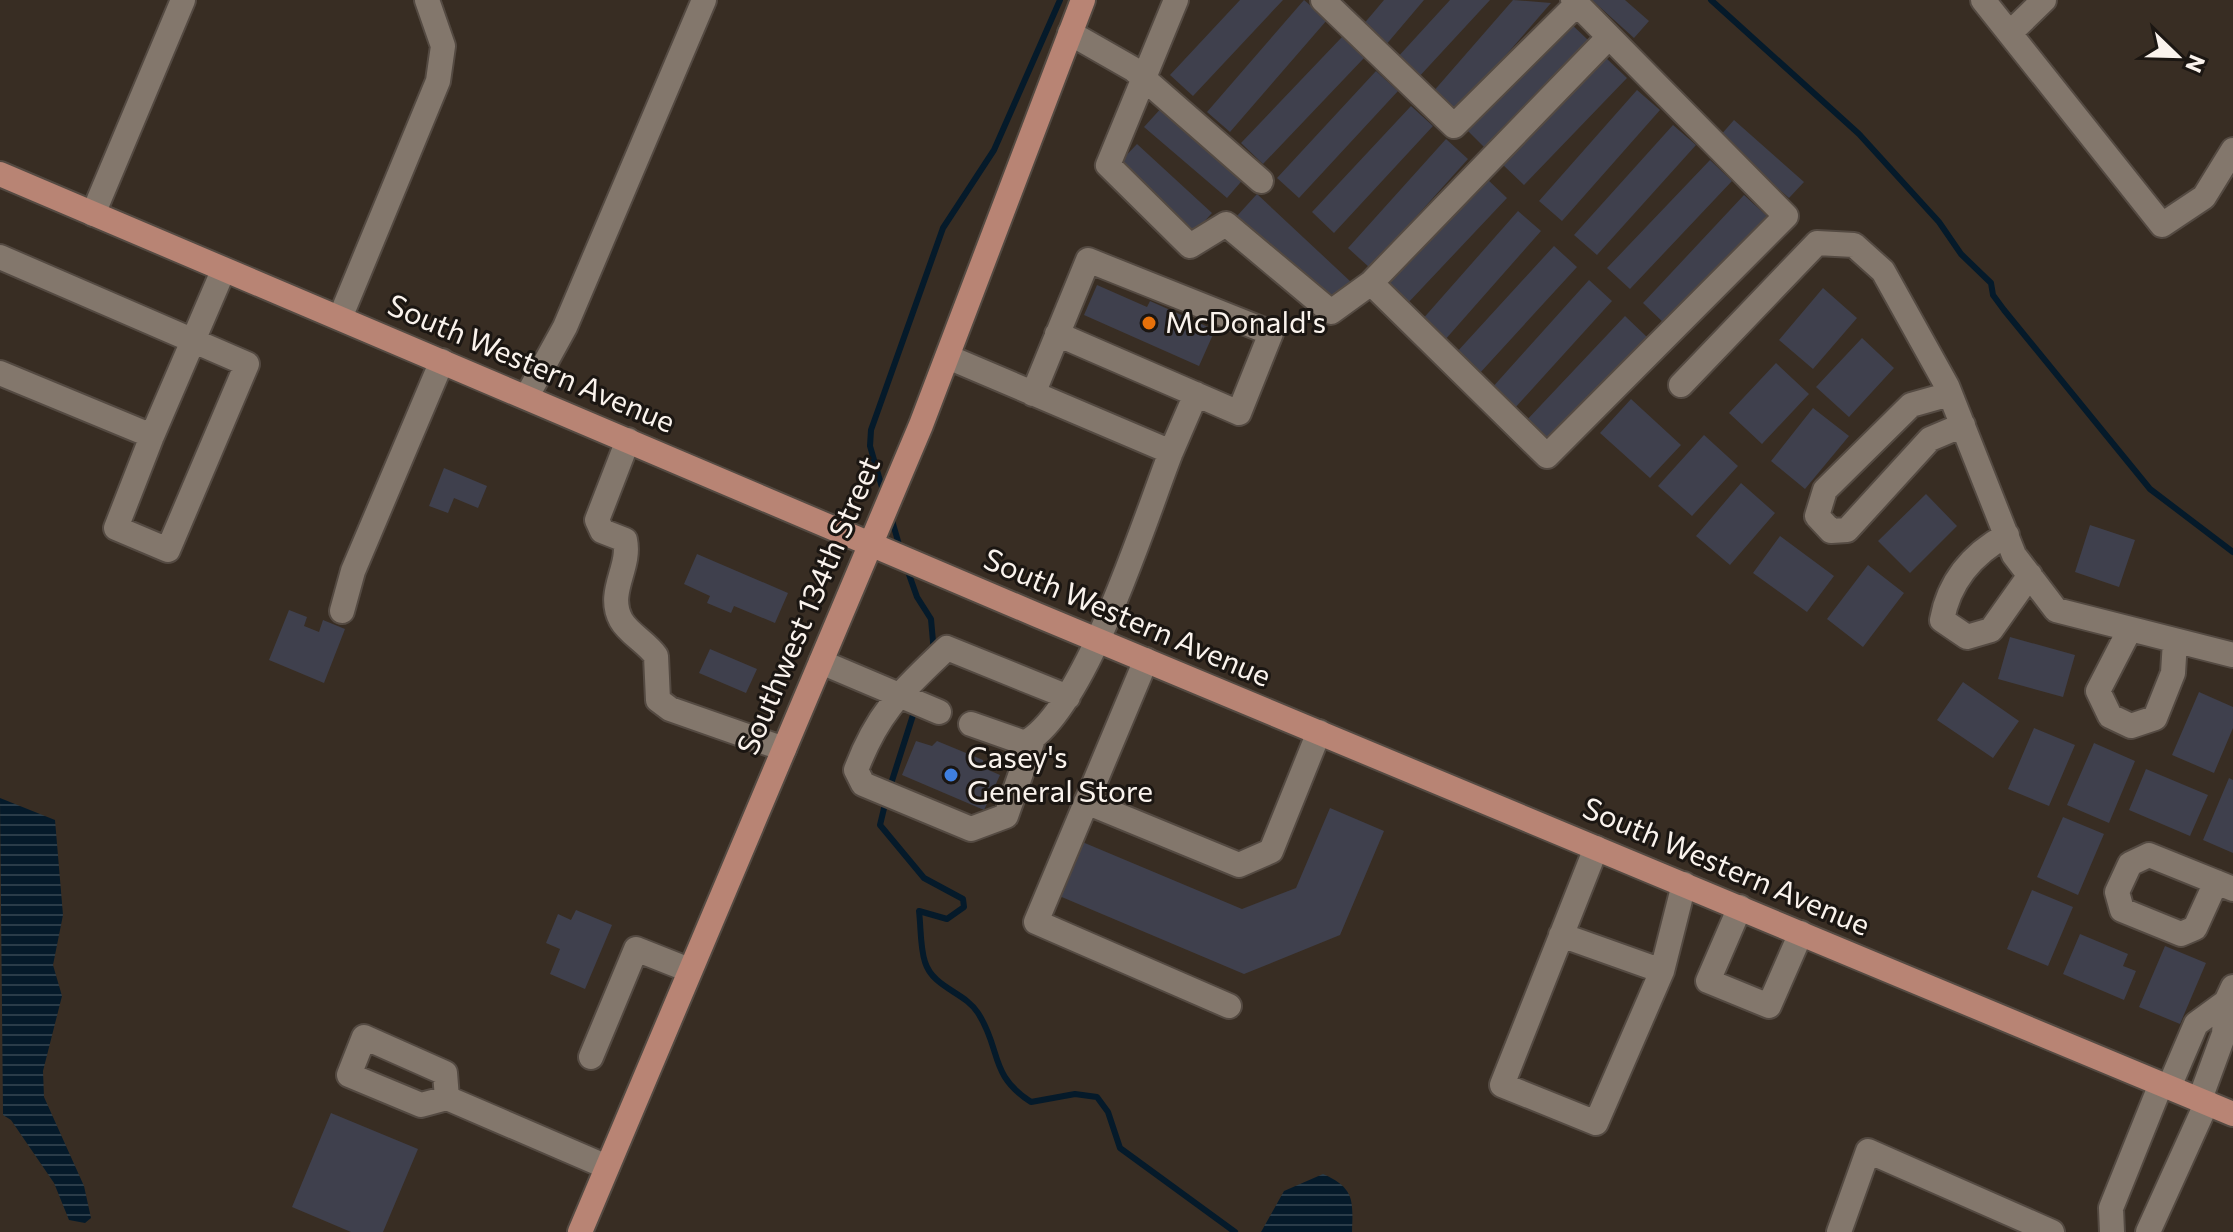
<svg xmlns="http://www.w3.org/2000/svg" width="2233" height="1232" viewBox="0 0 2233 1232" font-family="Commissioner,sans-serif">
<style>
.water{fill:url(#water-rules)}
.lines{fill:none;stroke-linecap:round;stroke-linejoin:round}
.stream{stroke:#051a2a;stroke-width:6}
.building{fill:#3f404d}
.minor-casing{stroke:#544a42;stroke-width:28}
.major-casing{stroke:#544a42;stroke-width:28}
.minor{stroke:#83776c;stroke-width:24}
.major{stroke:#b88474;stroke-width:24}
.food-dot{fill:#e8710a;stroke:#1b1612;stroke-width:3}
.shop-dot{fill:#3f7fe0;stroke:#1b1612;stroke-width:3}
.labels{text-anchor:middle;stroke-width:6;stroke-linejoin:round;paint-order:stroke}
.poi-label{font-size:30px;fill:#faf3ed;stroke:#1b1612;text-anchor:start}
.street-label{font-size:30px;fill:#faf3ed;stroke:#1b1612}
</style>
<defs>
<pattern id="water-rules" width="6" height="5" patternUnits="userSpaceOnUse" patternTransform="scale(2)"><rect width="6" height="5" fill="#051a2a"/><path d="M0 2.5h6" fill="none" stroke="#2a3c49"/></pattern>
</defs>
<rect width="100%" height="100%" fill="#382d23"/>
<!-- water -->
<path class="water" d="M0,798L55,820L63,915L53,965L62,996L43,1071L44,1097L84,1186L91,1218L85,1223L69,1220L54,1183L11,1120L3,1115Z
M1323,1174C1355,1188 1353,1201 1352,1232H1261L1284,1191Z"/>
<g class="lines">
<!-- stream -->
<path class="stream" d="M1711,0L1859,134L1939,222L1961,254L1991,283L1993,295L2004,310L2150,489L2233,552
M883,491L870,446L871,430L943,228L994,150L1060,0
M891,517L900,548
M906,566L917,597L931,619L934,653
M889,790L915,709
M886,800L880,825L924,878L963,899L964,907L947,919L919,911C921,927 920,947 925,962C933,988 965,992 978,1013C1002,1050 988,1074 1031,1102L1075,1094L1097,1097L1108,1112L1120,1148L1235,1232"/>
</g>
<!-- building -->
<path class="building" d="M1240,0H1283L1193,96L1170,75Z
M1304,0L1327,20L1230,132L1207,112Z
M1384,0H1424L1385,46L1362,26Z
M1450,0H1490L1417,79L1396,59Z
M1513,0L1551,3L1455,114L1432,93Z
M1592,0H1625L1649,21L1634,38Z
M1566,19L1588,40L1485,148L1464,127Z
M1342,37L1364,58L1263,164L1241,143Z
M1605,57L1627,78L1524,185L1502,164Z
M1376,71L1398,91L1299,198L1277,178Z
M1637,90L1660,110L1562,221L1539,201Z
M1164,105L1246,176L1227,198L1144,127Z
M1411,106L1433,126L1334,233L1312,212Z
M1734,120L1804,182L1789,198L1719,137Z
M1673,125L1696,145L1597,255L1574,235Z
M1446,139L1468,159L1370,268L1348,248Z
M1137,144L1212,213L1192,235L1117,165Z
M1710,160L1732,181L1630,289L1607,268Z
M1486,178L1507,198L1407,304L1385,283Z
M1257,194L1351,282L1330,304L1237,216Z
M1744,195L1767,216L1666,325L1643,303Z
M1518,211L1541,231L1444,341L1421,321Z
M1554,246L1577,267L1479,374L1456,353Z
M1589,280L1612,301L1514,409L1491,389Z
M1097,285L1147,307L1150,301L1215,330L1199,366L1084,315Z
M1823,288L1857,318L1813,369L1779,340Z
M1625,316L1648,338L1548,443L1525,422Z
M1862,338L1894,368L1849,417L1816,387Z
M1776,363L1809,394L1762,444L1729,413Z
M1631,399L1681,445L1650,478L1600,433Z
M1813,408L1849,436L1805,489L1771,461Z
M1704,435L1738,466L1692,516L1658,486Z
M444,468L487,486L478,508L454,498L448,513L429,506Z
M1741,483L1775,513L1730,565L1696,536Z
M1926,494L1957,526L1910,573L1878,541Z
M2090,525L2135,540L2119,587L2075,572Z
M1780,536L1834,576L1807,612L1753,573Z
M697,554L788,593L775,623L734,606L731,613L707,603L710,596L684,584Z
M1868,565L1904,593L1863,647L1827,619Z
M289,610L307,617L304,626L319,632L323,620L345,629L324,683L269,660Z
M2010,637L2075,655L2063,697L1998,679Z
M710,649L757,669L746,693L699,673Z
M1963,682L2019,721L1993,758L1937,720Z
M2199,692L2233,707V728L2214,773L2172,755Z
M2034,728L2075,745L2049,806L2008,789Z
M916,741L932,746L937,741L983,760L984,768L1000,775L984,810L902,775Z
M2094,743L2135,761L2109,823L2067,805Z
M2146,769L2208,795L2190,836L2129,810Z
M2229,778L2233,780V853L2203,840Z
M1330,808L1384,831L1340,935L1244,974L1057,895L1080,841L1242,909L1296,888Z
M2063,817L2104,834L2078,895L2037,877Z
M2032,890L2073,907L2048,966L2007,949Z
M576,910L612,925L585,989L550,974L560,949L546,943L558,914L571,920Z
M2080,934L2128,954L2123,966L2136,971L2124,1000L2063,974Z
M2165,946L2206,963L2180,1024L2139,1007Z
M331,1113L418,1149L383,1232H351L292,1207Z"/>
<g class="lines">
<defs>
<path id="minor" d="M1176,0L1108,165L1190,246L1226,224L1331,312L1371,283L1547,456L1786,216L1577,4
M1323,0L1454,126L1577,4L1573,0
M1983,0L2162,225L2204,197L2233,150
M2011,32L2044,0
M1070,33L1133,69L1261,181
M93,214L183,0
M0,257L247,364L168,550L116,528L152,436L0,373
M1371,283L1608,38
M340,318L438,81L443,46L427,0
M948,357L1171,452C1144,521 1086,709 1025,743L971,724
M1681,385L1817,243L1854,245L1883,271L1947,386L2014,555L2056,610L2233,655
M1033,394L1088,260L1271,333L1239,413L1057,334
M1950,394L1911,405L1825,490L1817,516L1831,531L1847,530L1930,439L1963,425
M527,396L565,327L704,0
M152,436L223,271
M628,440L597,520L602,531L625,540C631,568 606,592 621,620C628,633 647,643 656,656L658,700L670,709L784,749
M1171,452L1196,394
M2007,535C1972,554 1949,581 1942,620L1967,637L1991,630L2030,575
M342,611L353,571L442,361
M2129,631L2098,691L2110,716L2131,726L2155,718L2173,673L2175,641
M1146,660L1036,922L1229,1006
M821,662L939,712
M1033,739L1006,816L971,829L863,784L856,770C878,711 903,690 947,648L1068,697
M1086,802L1239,865L1271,851L1319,732
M1596,848L1502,1085L1596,1123L1662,971L1684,884
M2216,882L2195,928L2181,934L2122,910L2117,892L2130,864L2149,855L2233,889
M1740,907L1708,981L1769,1006L1801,933
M1561,935L1662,971
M591,1057L636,949L689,970
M2169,1087L2196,1024L2226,1002
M447,1098L421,1105L349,1075L364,1037L445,1073L447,1098L607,1167
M2200,1099L2224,1034L2226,1002L2233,987
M1839,1232L1868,1151L2052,1232
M2112,1232L2111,1208L2161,1084
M2148,1232L2207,1102"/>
<path id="major" d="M0,174L1037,615L2233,1114
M580,1232L921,425L1083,0"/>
</defs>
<!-- minor casing -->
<use href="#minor" class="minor-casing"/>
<!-- major casing -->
<use href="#major" class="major-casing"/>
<!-- minor -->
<use href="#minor" class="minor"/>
<!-- major -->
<use href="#major" class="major"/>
</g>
<!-- markers -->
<circle class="food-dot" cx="1149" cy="323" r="8"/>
<circle class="shop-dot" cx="951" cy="775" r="8"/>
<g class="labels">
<!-- poi labels -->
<g class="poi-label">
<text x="1165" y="333">McDonald's</text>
<text x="967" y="768">Casey's<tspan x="967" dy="34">General Store</tspan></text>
</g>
<!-- street labels -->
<g class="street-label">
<text transform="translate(531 364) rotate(23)" y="10">South Western Avenue</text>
<text transform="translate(809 606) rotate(-67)" y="10">Southwest 134th Street</text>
<text transform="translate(1127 618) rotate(23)" y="10">South Western Avenue</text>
<text transform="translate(1726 867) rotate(23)" y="10">South Western Avenue</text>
</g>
</g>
<!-- north arrow -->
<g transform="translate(2177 56) rotate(113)" stroke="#1b1612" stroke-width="6" paint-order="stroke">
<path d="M0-6L14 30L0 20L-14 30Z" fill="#faf3ed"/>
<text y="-12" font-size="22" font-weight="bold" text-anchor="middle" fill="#faf3ed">N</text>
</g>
</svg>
